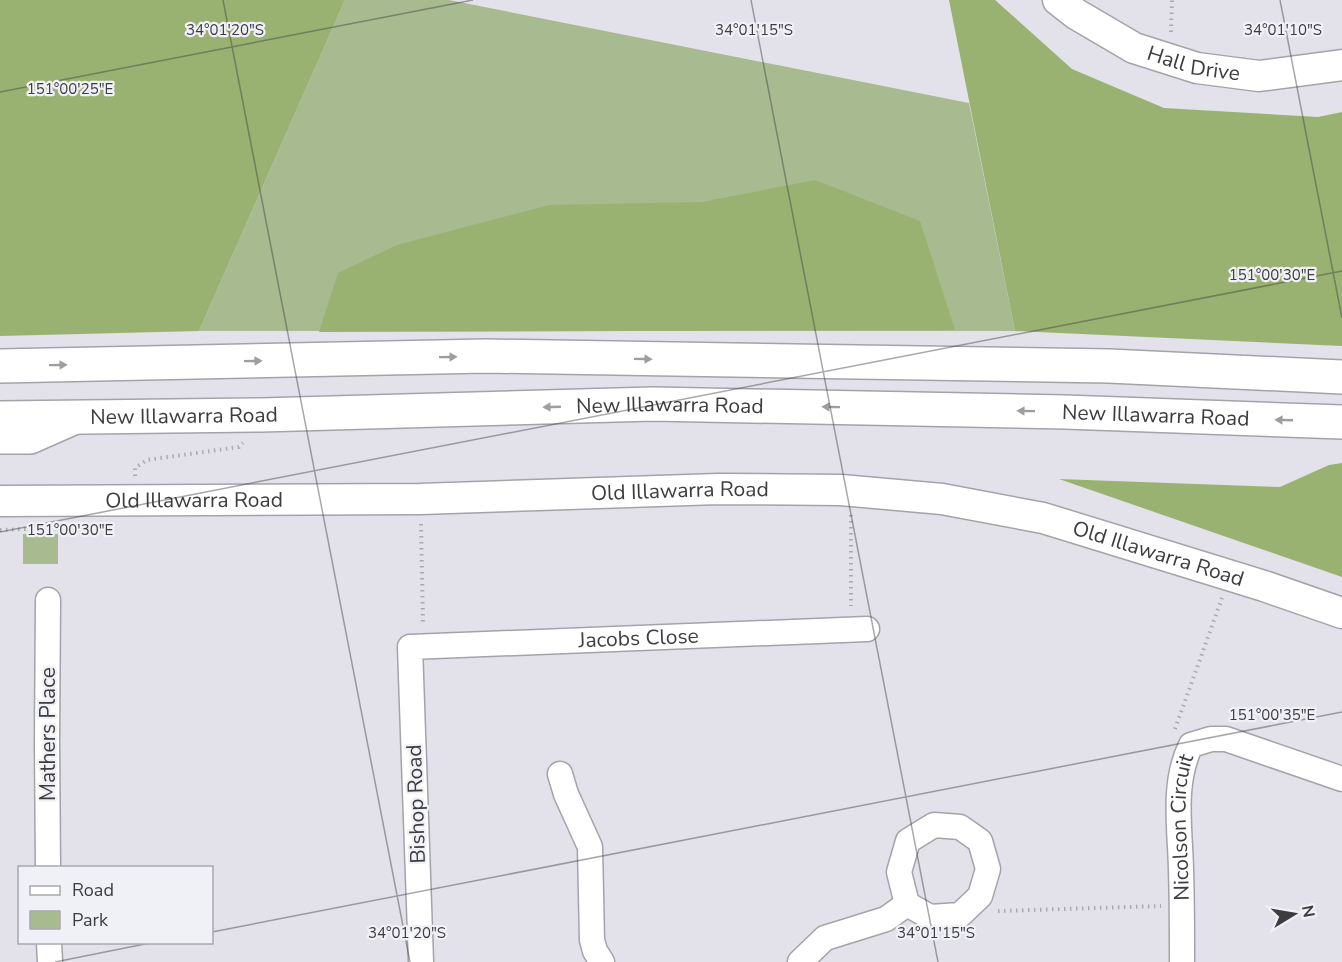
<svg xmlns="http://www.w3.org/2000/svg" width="1342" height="962" viewBox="0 0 1342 962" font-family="'Nunito Sans',sans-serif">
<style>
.green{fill:#a8ba8f}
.forest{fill:#99b271}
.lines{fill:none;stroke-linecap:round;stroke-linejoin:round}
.minor-casing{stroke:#a3a3aa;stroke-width:27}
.tertiary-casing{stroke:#a3a3aa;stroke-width:33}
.primary-casing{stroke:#a3a3aa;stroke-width:36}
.trunk-casing{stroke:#a3a3aa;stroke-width:36}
.path{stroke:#aaa9b0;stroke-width:4;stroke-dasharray:1.5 4.5;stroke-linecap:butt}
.minor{stroke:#fff;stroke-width:24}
.tertiary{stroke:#fff;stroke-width:30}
.primary{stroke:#fff;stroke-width:33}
.trunk{stroke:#fff;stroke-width:33}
.oneway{fill:#9e9ea0}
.ticks{fill:none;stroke:#3d3d40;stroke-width:1.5;stroke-opacity:0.45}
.labels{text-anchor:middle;stroke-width:4.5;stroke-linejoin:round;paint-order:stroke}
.street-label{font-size:21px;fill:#3d3d40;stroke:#f0f0f7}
.ticks-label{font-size:15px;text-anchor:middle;fill:#3d3d40;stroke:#f0f0f7;stroke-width:4.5;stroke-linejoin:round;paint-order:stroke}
</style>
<rect width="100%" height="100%" fill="#e3e2ea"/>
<!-- green -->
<path class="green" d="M345,0H449L969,103L1015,331H199Z
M23,534H58V564H23Z"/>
<!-- forest -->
<path class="forest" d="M0,0H345L199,331L0,336Z
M949,0H995L1072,69L1164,108L1318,117L1342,112V346L1015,331Z
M815,180L920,221L955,330L319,332L338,273L397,245L549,205L702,202Z
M1342,463V577L1059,479L1280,487L1329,465Z"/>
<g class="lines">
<defs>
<g id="minor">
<path d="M48,600L47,742L48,868"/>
<path d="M560,774L566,794L590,847L592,940L595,951L602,962"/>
<path d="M934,825L960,827L980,841L988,869L980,896L960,915L930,917L907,904L899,872L908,841Z"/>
<path d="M49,942L50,962"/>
<path id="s1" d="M421,962L410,647L867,629"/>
<path d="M800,962L825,938L886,919L907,904"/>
<path id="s2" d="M1182,962C1182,931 1182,900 1181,869C1180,828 1172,783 1191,745L1211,739H1226L1342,779"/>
</g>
<g id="tertiary">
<path id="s3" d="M1058,0L1076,14L1134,48L1197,68L1259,76L1342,65"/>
<path id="s4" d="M0,501L420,499L718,489L841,490L942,499L1043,518L1264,586L1342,613"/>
</g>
<path id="primary" d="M0,437H30L73,418"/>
<g id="trunk">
<path d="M0,366L486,356L1109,366L1342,377"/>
<path id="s5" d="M0,418L261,415L653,404L1065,412L1342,422"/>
</g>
</defs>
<!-- minor casing -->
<use href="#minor" class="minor-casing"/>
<!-- tertiary casing -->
<use href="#tertiary" class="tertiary-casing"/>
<!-- primary casing -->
<use href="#primary" class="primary-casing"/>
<!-- trunk casing -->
<use href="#trunk" class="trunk-casing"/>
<!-- path -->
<path class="path" d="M1171,32L1172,0
M135,476V468L147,460L239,447L243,443
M851,515V606
M421,524L423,625
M0,530L27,529
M1175,729L1222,598
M998,911L1161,906"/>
<!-- minor -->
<use href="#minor" class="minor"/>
<!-- tertiary -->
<use href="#tertiary" class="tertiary"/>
<!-- primary -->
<use href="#primary" class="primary"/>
<!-- trunk -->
<use href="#trunk" class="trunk"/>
</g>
<!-- one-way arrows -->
<defs><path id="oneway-solid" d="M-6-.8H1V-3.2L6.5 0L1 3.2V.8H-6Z" transform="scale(1.5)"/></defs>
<g class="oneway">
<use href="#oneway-solid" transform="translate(448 357) rotate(-1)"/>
<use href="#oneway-solid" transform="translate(643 359) rotate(1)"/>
<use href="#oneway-solid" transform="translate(253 361) rotate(-1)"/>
<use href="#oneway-solid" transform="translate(58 365) rotate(-1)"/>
<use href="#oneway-solid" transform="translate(552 407) rotate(178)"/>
<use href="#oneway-solid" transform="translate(831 407) rotate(-179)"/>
<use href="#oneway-solid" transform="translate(1026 411) rotate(-179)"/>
<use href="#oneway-solid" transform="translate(1284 420) rotate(-178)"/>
</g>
<!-- ticks -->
<path class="ticks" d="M223,0L410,962M751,0L938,962M1280,0L1342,318M0,92L473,0M0,532L1342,271M212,932L1342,712M55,962L155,942"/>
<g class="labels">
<!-- street labels -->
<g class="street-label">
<text dy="7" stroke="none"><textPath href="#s3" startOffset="152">Hall Drive</textPath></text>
<text dy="7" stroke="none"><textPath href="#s5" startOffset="670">New Illawarra Road</textPath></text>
<text dy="7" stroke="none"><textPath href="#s5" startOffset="1156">New Illawarra Road</textPath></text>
<text dy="7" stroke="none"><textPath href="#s5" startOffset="184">New Illawarra Road</textPath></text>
<text dy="7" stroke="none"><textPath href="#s4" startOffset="680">Old Illawarra Road</textPath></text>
<text dy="7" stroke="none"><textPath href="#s4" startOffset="194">Old Illawarra Road</textPath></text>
<text dy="7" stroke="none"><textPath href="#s4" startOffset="1166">Old Illawarra Road</textPath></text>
<text dy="7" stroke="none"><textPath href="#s1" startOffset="544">Jacobs Close</textPath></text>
<text transform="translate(48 734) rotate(-90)" y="7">Mathers Place</text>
<text transform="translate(416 804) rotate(-92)" y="7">Bishop Road</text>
<text dy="7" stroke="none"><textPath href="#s2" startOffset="135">Nicolson Circuit</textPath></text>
</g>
</g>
<g class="ticks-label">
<text x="225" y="35">34°01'20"S</text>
<text x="754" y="35">34°01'15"S</text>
<text x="1283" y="35">34°01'10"S</text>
<text x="70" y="94">151°00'25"E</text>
<text x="1272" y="280">151°00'30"E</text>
<text x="70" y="535">151°00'30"E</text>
<text x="1272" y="720">151°00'35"E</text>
<text x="407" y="938">34°01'20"S</text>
<text x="936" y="938">34°01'15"S</text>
</g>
<!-- legend -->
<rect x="18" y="866" width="195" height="78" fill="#f0f0f7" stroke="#a8a8ae" stroke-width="1.5"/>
<rect x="30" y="886" width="30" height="9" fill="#ffffff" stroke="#a8a8ae" stroke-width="1.5"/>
<text x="72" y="896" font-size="18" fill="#3d3d40">Road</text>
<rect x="30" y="911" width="30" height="18" fill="#a8ba8f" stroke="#a8a8ae" stroke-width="1.5"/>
<text x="72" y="926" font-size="18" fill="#3d3d40">Park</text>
<!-- north arrow -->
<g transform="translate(1294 914) rotate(79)" stroke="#f0f0f7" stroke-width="4.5" paint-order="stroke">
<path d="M0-4.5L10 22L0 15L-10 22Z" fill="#3d3d40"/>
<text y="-9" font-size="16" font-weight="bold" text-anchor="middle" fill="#3d3d40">N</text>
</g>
</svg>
